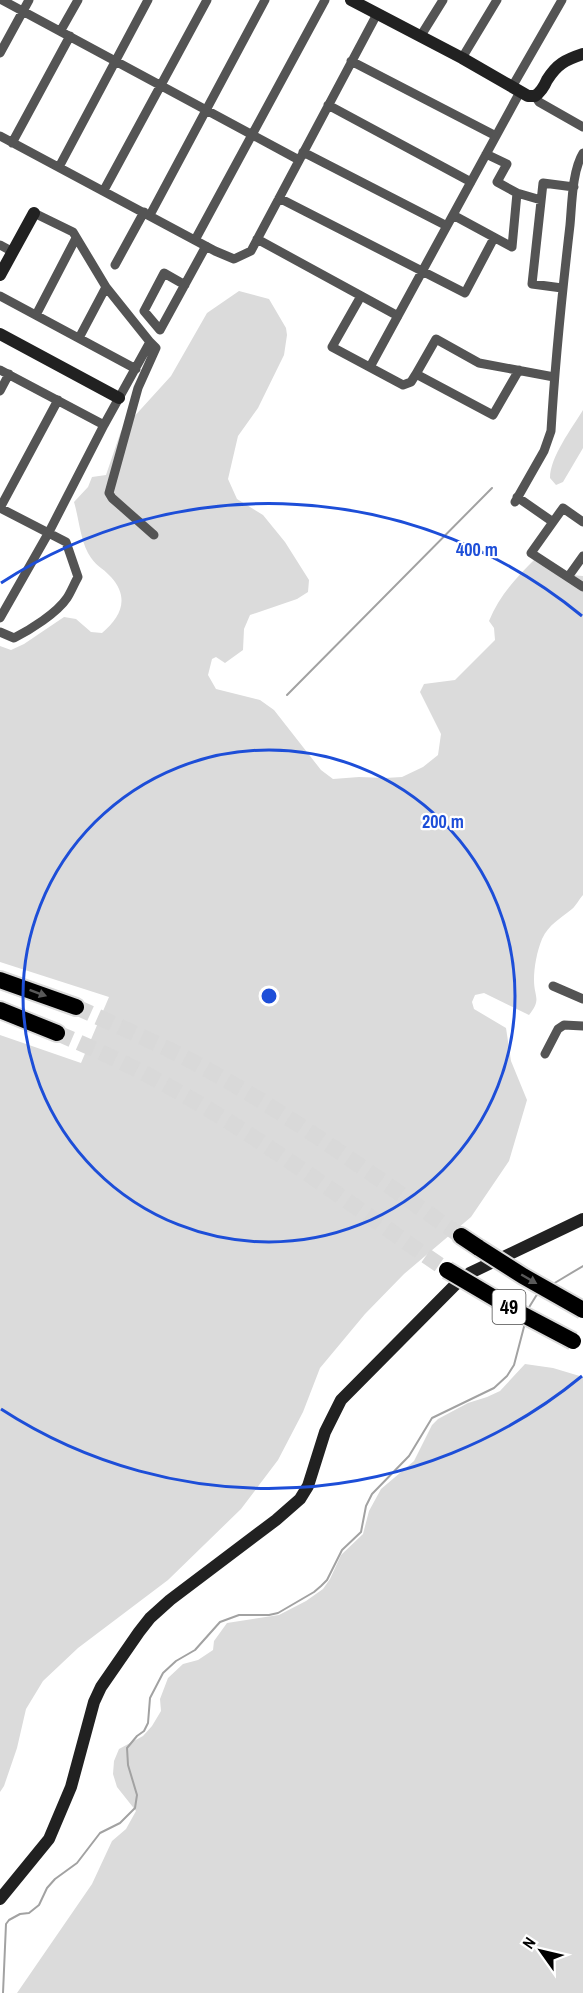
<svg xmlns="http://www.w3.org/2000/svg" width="583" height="1993" viewBox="0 0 583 1993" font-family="'Archivo Narrow',sans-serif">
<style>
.green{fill:#dbdbdb}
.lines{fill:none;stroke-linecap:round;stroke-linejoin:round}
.stream{stroke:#a2a2a2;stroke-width:2}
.highway-tunnel{stroke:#d9d9d9;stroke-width:16;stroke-dasharray:16 8;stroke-linecap:butt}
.highway-casing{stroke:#dbdbdb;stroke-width:20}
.street{stroke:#545454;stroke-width:9}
.secondary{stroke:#212121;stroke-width:12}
.highway{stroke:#000;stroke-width:16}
.highway-bridge-casing{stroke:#dbdbdb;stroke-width:20;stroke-linecap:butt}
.highway-bridge{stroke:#000;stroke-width:16}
.oneway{fill:#595959}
.ring{fill:none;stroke:#1d4ed8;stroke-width:3}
.labels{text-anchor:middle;stroke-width:4.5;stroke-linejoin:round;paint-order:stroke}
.shield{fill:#fff;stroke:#4c4c4c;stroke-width:1.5}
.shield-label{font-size:20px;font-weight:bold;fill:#000}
.centre{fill:#1d4ed8;stroke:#fff;stroke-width:3}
.ring-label{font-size:18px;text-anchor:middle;font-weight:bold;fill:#1d4ed8;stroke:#fff;stroke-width:4.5;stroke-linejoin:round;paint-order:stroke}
</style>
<rect width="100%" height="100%" fill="#fff"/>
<!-- green -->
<path class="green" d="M239,291L269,299L286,328L287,335L284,355L258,408L238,436L228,479L237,499L263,515L285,542L309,580L308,592L297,599L250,615L244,629L243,650L225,663L216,657L212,659L208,675L216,689L260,700L274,710L321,770L333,779L359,777L385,778L402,777L423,767L438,755L441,734L420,692L424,684L455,680L495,640L494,628L489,621C499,596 516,578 535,559L571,575L583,576V895C579,899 576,906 572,909C560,919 549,924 542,939C537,951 534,967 534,980C534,997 542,999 529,1015L484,993L475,995L472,1002L474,1009L506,1028L511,1061L527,1100L509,1161L471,1217L404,1274L365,1314L320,1368L303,1412L278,1460L241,1509L168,1580L78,1648L43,1681L26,1709L17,1748L4,1786L0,1792V1035L81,1063L109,997L0,962V646L11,650L24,644L64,617L76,619L91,632L102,633C121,617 130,598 111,577C102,567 95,566 88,553C80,537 79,519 74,502L88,487L92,477L106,475L121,431L171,376L207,313Z
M583,410V448L563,482L556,485L550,478C550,457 572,428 583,410Z
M525,1364L553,1368L583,1377V1993H17L92,1884L112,1841L126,1829L136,1811L117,1787L113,1774L114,1761L119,1749L143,1736L152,1726L161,1711L160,1699L168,1678L183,1664L198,1660L213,1650L214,1641L227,1623L279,1615L306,1601L323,1589L330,1579L341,1555L363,1534L369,1511L381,1489L414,1461L432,1425L438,1419L468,1403L487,1397L500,1391Z"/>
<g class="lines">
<!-- stream -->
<path class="stream" d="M287,695L492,488
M553,1284L583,1266
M528,1309L536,1296L541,1292
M3,1993L6,1924L9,1920L20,1914L29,1913L39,1905L47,1888L55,1879L77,1863L100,1833L120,1823L135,1808L137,1795L128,1765L127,1748L137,1736L144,1731L148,1723L150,1698L163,1673L176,1661L195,1650L220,1622L239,1615H269L278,1613L314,1592L321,1586L327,1580L342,1550L361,1532L366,1506L372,1494L409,1456L432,1418L494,1388L507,1376L514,1365L525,1323"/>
<!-- highway-tunnel -->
<path class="highway-tunnel" d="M76,1007C120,1027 165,1046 208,1070C296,1118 378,1179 461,1236
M57,1033C95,1049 132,1066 168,1086C263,1138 351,1205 441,1266"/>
<defs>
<path id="highway" d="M0,980L76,1007
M0,1010L57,1033
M461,1236L479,1248"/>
</defs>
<!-- highway casing -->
<use href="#highway" class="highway-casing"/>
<!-- street -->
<path class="street" d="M2,0L299,160
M61,30L78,0
M420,37L443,0
M0,53L29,0
M462,58L497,0
M351,61L496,136
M512,87L562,0
M535,96L539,102L583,127
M328,105L471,182
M0,136L215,251L234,259L251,251L377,14
M12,143L70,36
M303,152L447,226
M59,167L148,0
M104,190L207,0
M517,193L541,200
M279,198L465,293L494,238
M150,215L265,0
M453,215L512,247L517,193L497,182L507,164L486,154
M257,239L398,316
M195,240L325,0
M0,245L13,252
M115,265L144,212
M185,285L164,273L144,311L160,330L206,246
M562,288L532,284L543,183L574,187
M0,296L136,369
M361,296L332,347L403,385L411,382L416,374L493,415L519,370
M36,315L76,238
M79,338L106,287
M150,342L156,348L138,388L109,493L112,498L154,535
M370,367L520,92
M0,370L104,425
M416,374L436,339L479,363L554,377
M0,391L9,374
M517,497L553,522
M515,502L544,451L551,431C555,362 562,294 570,225C572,204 572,171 583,153
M583,522L563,508L531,553L583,587
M568,577L583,556
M0,618L49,532L104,425L150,342L106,287L73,232L34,213
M0,632L14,638C30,630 57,613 67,598C71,592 74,584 78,577L66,542L0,508L58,400
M553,986L583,999
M545,1054L558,1029L564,1025L583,1026"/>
<!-- secondary -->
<path class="secondary" d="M351,0L462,58L528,96H535C541,92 544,87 547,80C557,64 565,60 583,54
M0,275L34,213
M0,334L119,398
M0,1899L49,1839L71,1787L94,1702L101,1687L139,1632L150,1618L170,1600L276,1520L300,1499L308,1486L325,1432L341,1400L455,1285L470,1273L583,1219"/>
<!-- highway -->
<use href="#highway" class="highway"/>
<defs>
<path id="highway-bridge" d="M479,1248L523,1276L583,1310
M447,1270L518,1312L573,1341"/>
</defs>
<!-- highway-bridge casing -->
<use href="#highway-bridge" class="highway-bridge-casing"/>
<!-- highway-bridge -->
<use href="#highway-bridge" class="highway-bridge"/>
</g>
<!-- one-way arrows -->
<defs><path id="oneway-solid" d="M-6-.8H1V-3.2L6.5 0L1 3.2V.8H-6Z" transform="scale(1.5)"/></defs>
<g class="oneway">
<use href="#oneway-solid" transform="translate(38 993) rotate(20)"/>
<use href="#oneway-solid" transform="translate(529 1279) rotate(30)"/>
</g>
<!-- distance rings -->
<g class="ring">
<circle cx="269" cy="996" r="246"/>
<path d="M582 1376A492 492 0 0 1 1 1409M1 583A492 492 0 0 1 582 616"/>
</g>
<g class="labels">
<!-- shield labels -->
<rect class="shield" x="492.5" y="1290" width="33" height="34" rx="4.5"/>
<g class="shield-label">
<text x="509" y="1314">49</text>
</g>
</g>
<circle cx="269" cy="996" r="9" class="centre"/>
<g class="ring-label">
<text x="477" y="556">400 m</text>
<text x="443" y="828">200 m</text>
</g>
<!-- north arrow -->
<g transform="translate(541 1951) rotate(304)" stroke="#ffffff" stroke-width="4.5" paint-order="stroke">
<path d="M0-4.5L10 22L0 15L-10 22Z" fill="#000000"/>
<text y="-9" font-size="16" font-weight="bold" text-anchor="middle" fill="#000000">N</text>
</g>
</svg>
